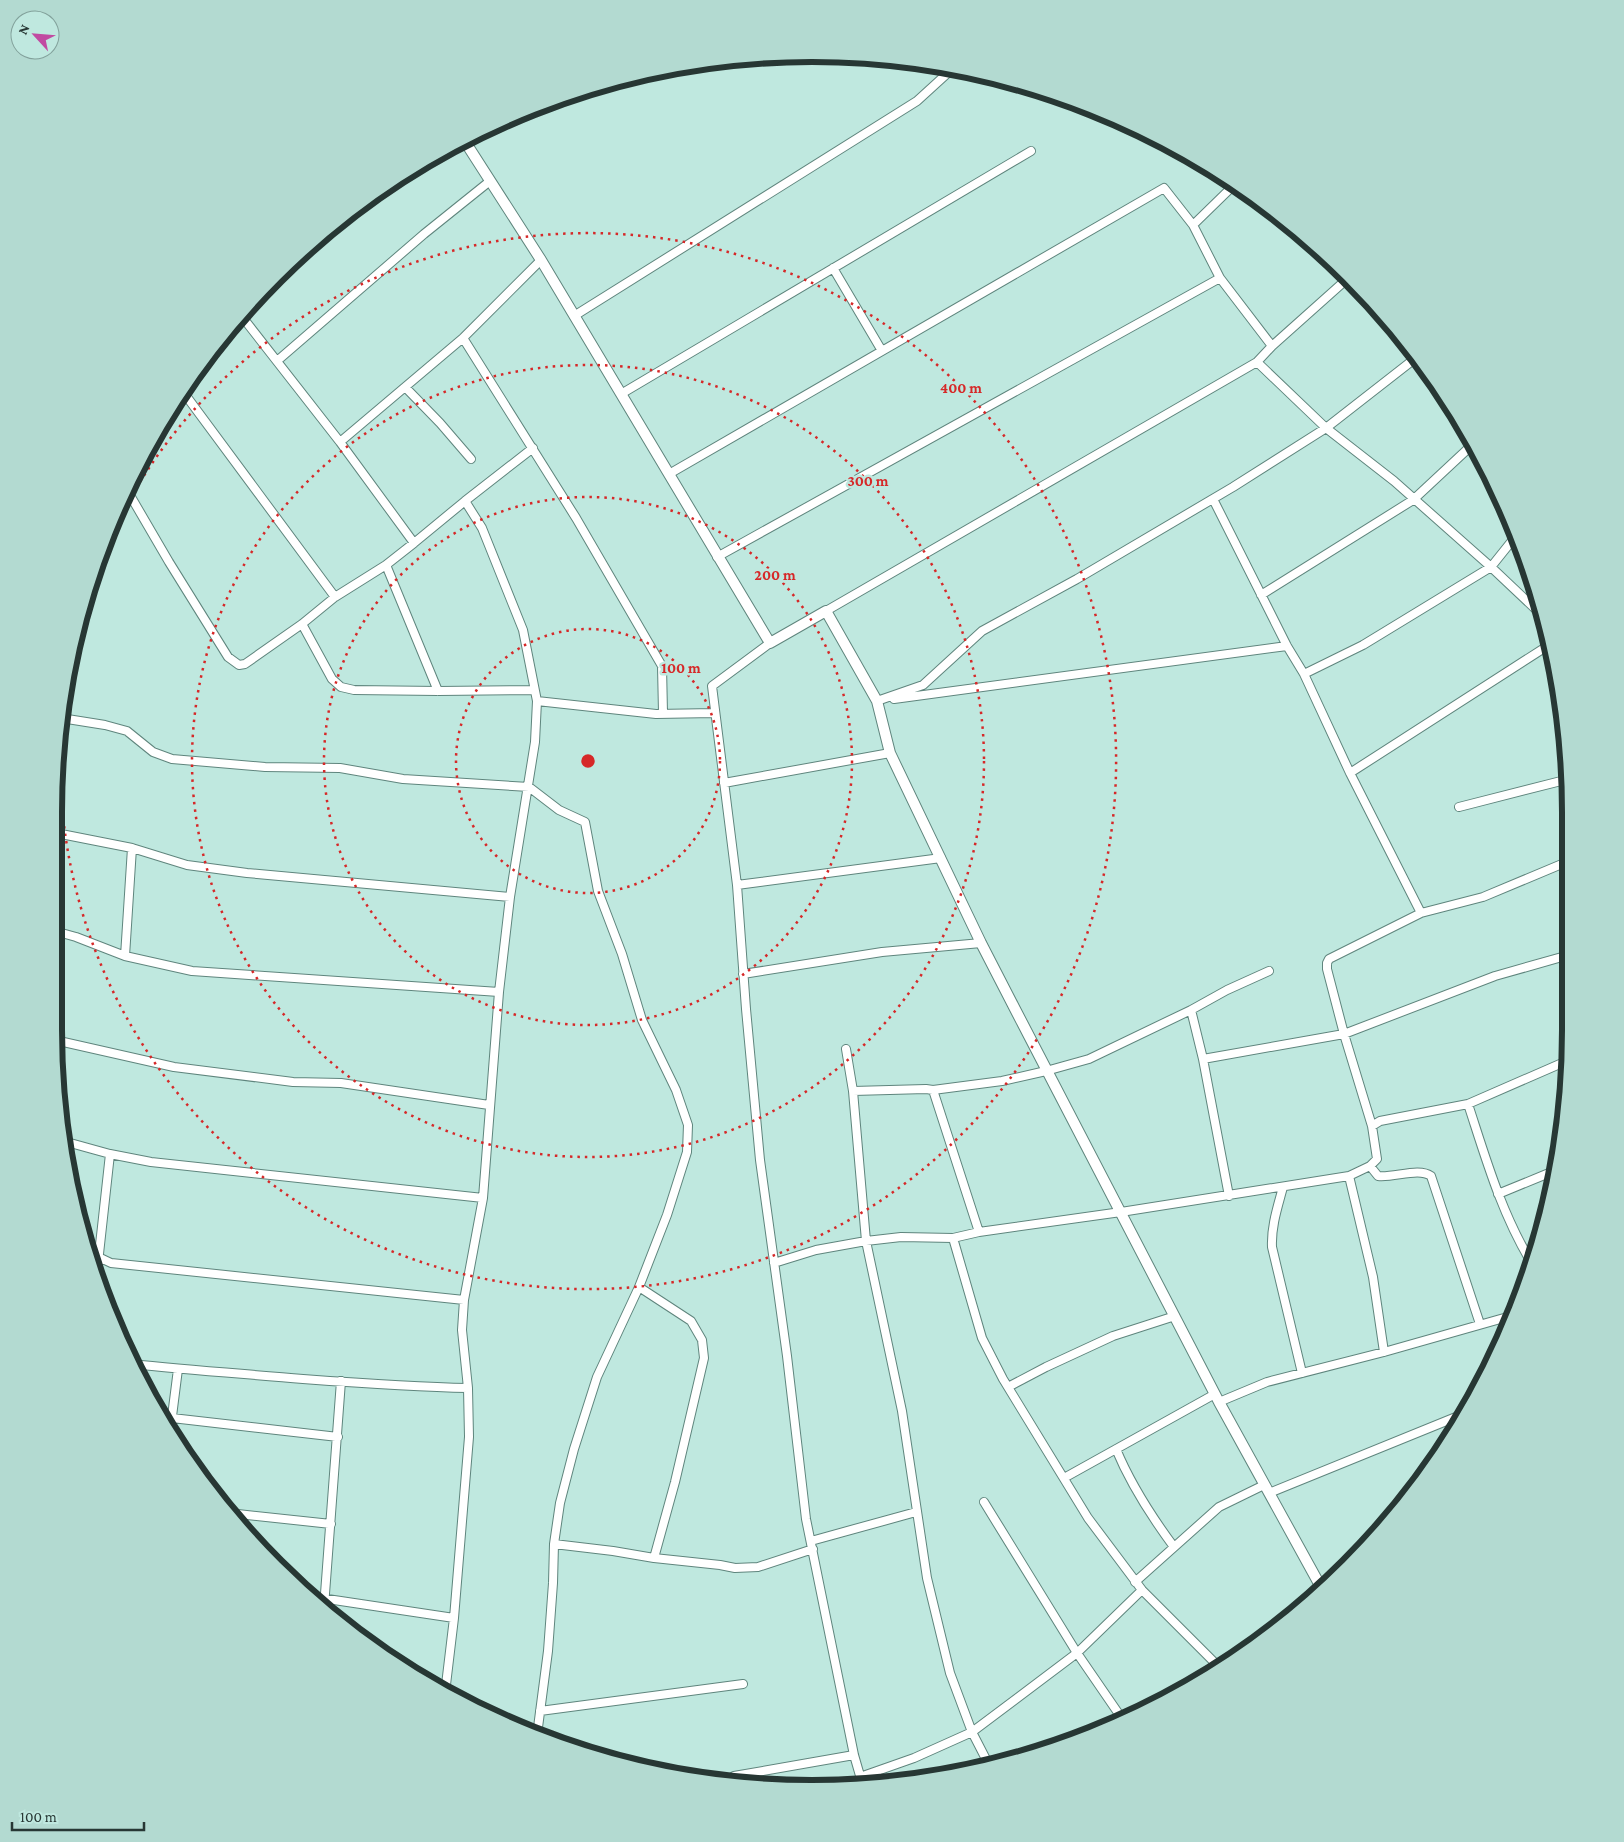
<svg xmlns="http://www.w3.org/2000/svg" width="1624" height="1842" viewBox="0 0 1624 1842" font-family="'Crimson Pro',serif">
<style>
.lines{fill:none;stroke-linecap:round;stroke-linejoin:round}
.minor-casing{stroke:#5f857d;stroke-width:10}
.tertiary-casing{stroke:#5f857d;stroke-width:12}
.minor{stroke:#fff;stroke-width:8}
.tertiary{stroke:#fff;stroke-width:10}
.ring{fill:none;stroke:#d62828;stroke-width:2.5;stroke-dasharray:2.5 5}
.rim{fill:none;stroke:#273734;stroke-width:6}
.centre{fill:#d62828;stroke:#bfe8df;stroke-width:2.5}
.ring-label{font-size:15px;text-anchor:middle;font-weight:bold;fill:#d62828;stroke:#bfe8df;stroke-width:5;stroke-linejoin:round;paint-order:stroke}
</style>
<rect width="100%" height="100%" fill="#bfe8df"/>
<g class="lines">
<defs>
<path id="minor" d="M1193,225L1233,186
M833,268L882,351
M240,314L340,442L414,543L465,501L482,528L523,630L537,701L535,742L510,897L499,992L483,1198L464,1300L462,1330L468,1388L469,1437L454,1618L445,1693
M574,316L917,101L951,70
M463,338L576,518L662,666L663,713
M277,361L424,234L490,181
M1257,362L1326,428L1394,481L1491,567L1545,618
M405,387L440,423L471,459
M184,393L335,597
M621,394L1031,151
M340,442L463,338L541,260
M669,474L1164,188L1193,225L1220,278L1272,346
M127,490L169,562L228,657L239,665L245,664L302,624L335,597L386,565L414,543
M1213,499L1287,646L1304,674L1350,773L1421,913
M465,501L533,448
M717,557L1220,278
M386,565L438,691
M1261,595L1413,500L1472,445
M826,611L1257,362L1272,346L1347,279
M302,624L332,679L341,687L354,690L438,691L534,690
M770,643L712,686L737,885L746,1009L760,1160L787,1356L806,1519L854,1755L863,1786
M1304,674L1363,645L1491,567L1515,537
M894,699L1287,646
M537,701L656,714L715,713
M877,701L923,685L982,631L1077,579L1233,487L1326,428L1417,357
M61,718L105,725L127,731L153,752L172,759L265,767L340,768L403,779L529,787L559,810L585,822L598,891L622,954L642,1020L676,1090L688,1125L687,1152L667,1215L639,1287L597,1377L574,1449L560,1503L554,1544L553,1583L548,1651L537,1735
M1350,773L1549,645
M724,783L890,753
M1459,807L1569,779
M56,833L132,848L187,865L247,873L510,897
M737,885L941,858
M58,932L76,937L125,956L192,971L499,992
M125,956L132,848
M743,974L882,952L981,943
M59,1041L174,1067L293,1082L341,1083L489,1105
M846,1049L853,1091L866,1241L902,1411L927,1578L950,1673L972,1732L989,1765
M1203,1059L1344,1034L1495,976L1569,955
M933,1090L979,1232
M853,1091L926,1089L933,1090L1002,1081L1046,1071L1089,1059L1191,1010
M1468,1104C1486,1159 1501,1212 1531,1262
M1372,1126L1380,1121L1468,1104L1569,1060
M63,1141L110,1154L151,1162L483,1198
M1370,1166L1378,1176C1394,1178 1419,1167 1431,1176L1480,1324
M1349,1176L1373,1277L1384,1352
M1283,1187C1278,1206 1271,1226 1272,1247L1302,1373
M1498,1194L1554,1171
M1229,1196L1203,1059L1191,1010L1227,990L1269,971
M953,1238L982,1338L1003,1379L1088,1518L1142,1590L1219,1667
M90,1253L111,1263L464,1300
M774,1263L816,1250L866,1241L901,1237L953,1238L979,1232L1121,1212L1349,1176L1370,1166L1377,1159L1372,1126L1344,1034L1327,969V963L1329,959L1421,913L1483,897L1569,861
M97,1272L110,1154
M131,1364C188,1370 246,1374 303,1379C358,1383 413,1387 468,1388
M1008,1387L1046,1367L1113,1336L1175,1316
M1219,1402L1267,1382L1384,1352L1511,1316
M172,1418L338,1437
M170,1432L178,1369
M1116,1449C1131,1485 1151,1516 1174,1547
M1064,1478L1215,1394
M1269,1493L1461,1415
M984,1502L1077,1653L1123,1720
M229,1513L331,1524
M811,1541L916,1512
M554,1544L613,1551L654,1558L675,1482L704,1358L702,1340L691,1321L639,1287
M654,1558L720,1565L735,1568L758,1567L813,1549
M1135,1582L1219,1507L1264,1485
M314,1597L454,1618
M324,1607L341,1381
M540,1711L743,1684
M860,1777L914,1758L972,1732L1077,1653L1142,1590
M725,1782L734,1776L854,1755"/>
<path id="tertiary" d="M464,140L541,260L770,643L826,611L877,701L890,753L981,943L1015,1009L1219,1402L1322,1589"/>
</defs>
<!-- minor casing -->
<use href="#minor" class="minor-casing"/>
<!-- tertiary casing -->
<use href="#tertiary" class="tertiary-casing"/>
<!-- minor -->
<use href="#minor" class="minor"/>
<!-- tertiary -->
<use href="#tertiary" class="tertiary"/>
</g>
<!-- distance rings -->
<g class="ring">
<circle cx="588" cy="761" r="132"/>
<circle cx="588" cy="761" r="264"/>
<circle cx="588" cy="761" r="396"/>
<path d="M102 555A528 528 0 1 1 63 706"/>
</g>
<!-- crop -->
<path d="M0 0H1624V1842H0ZM812 62H812A750 750 0 0 1 1562 812V1030A750 750 0 0 1 812 1780H812A750 750 0 0 1 62 1030V812A750 750 0 0 1 812 62Z" fill="#b3dad1" fill-rule="evenodd"/>
<path class="rim" d="M812 62H812A750 750 0 0 1 1562 812V1030A750 750 0 0 1 812 1780H812A750 750 0 0 1 62 1030V812A750 750 0 0 1 812 62Z"/>
<circle cx="588" cy="761" r="8" class="centre"/>
<g class="ring-label">
<text x="961" y="393">400 m</text>
<text x="868" y="486">300 m</text>
<text x="775" y="580">200 m</text>
<text x="681" y="673">100 m</text>
</g>
<!-- north arrow -->
<g transform="translate(35 35) rotate(296)"><circle r="24" fill="#bfe8df" stroke="#82a19b"/>
<path d="M0-4L9 19L0 12L-9 19Z" fill="#c14aa1"/>
<text y="-8" font-size="14" font-weight="bold" text-anchor="middle" fill="#273734">N</text>
</g>
<!-- scale -->
<path d="M12 1822v8h132v-8" fill="none" stroke="#273734" stroke-width="2.5"/>
<text x="20" y="1822" font-size="15" fill="#273734" stroke="#bfe8df" stroke-width="4" paint-order="stroke">100 m</text>
</svg>
